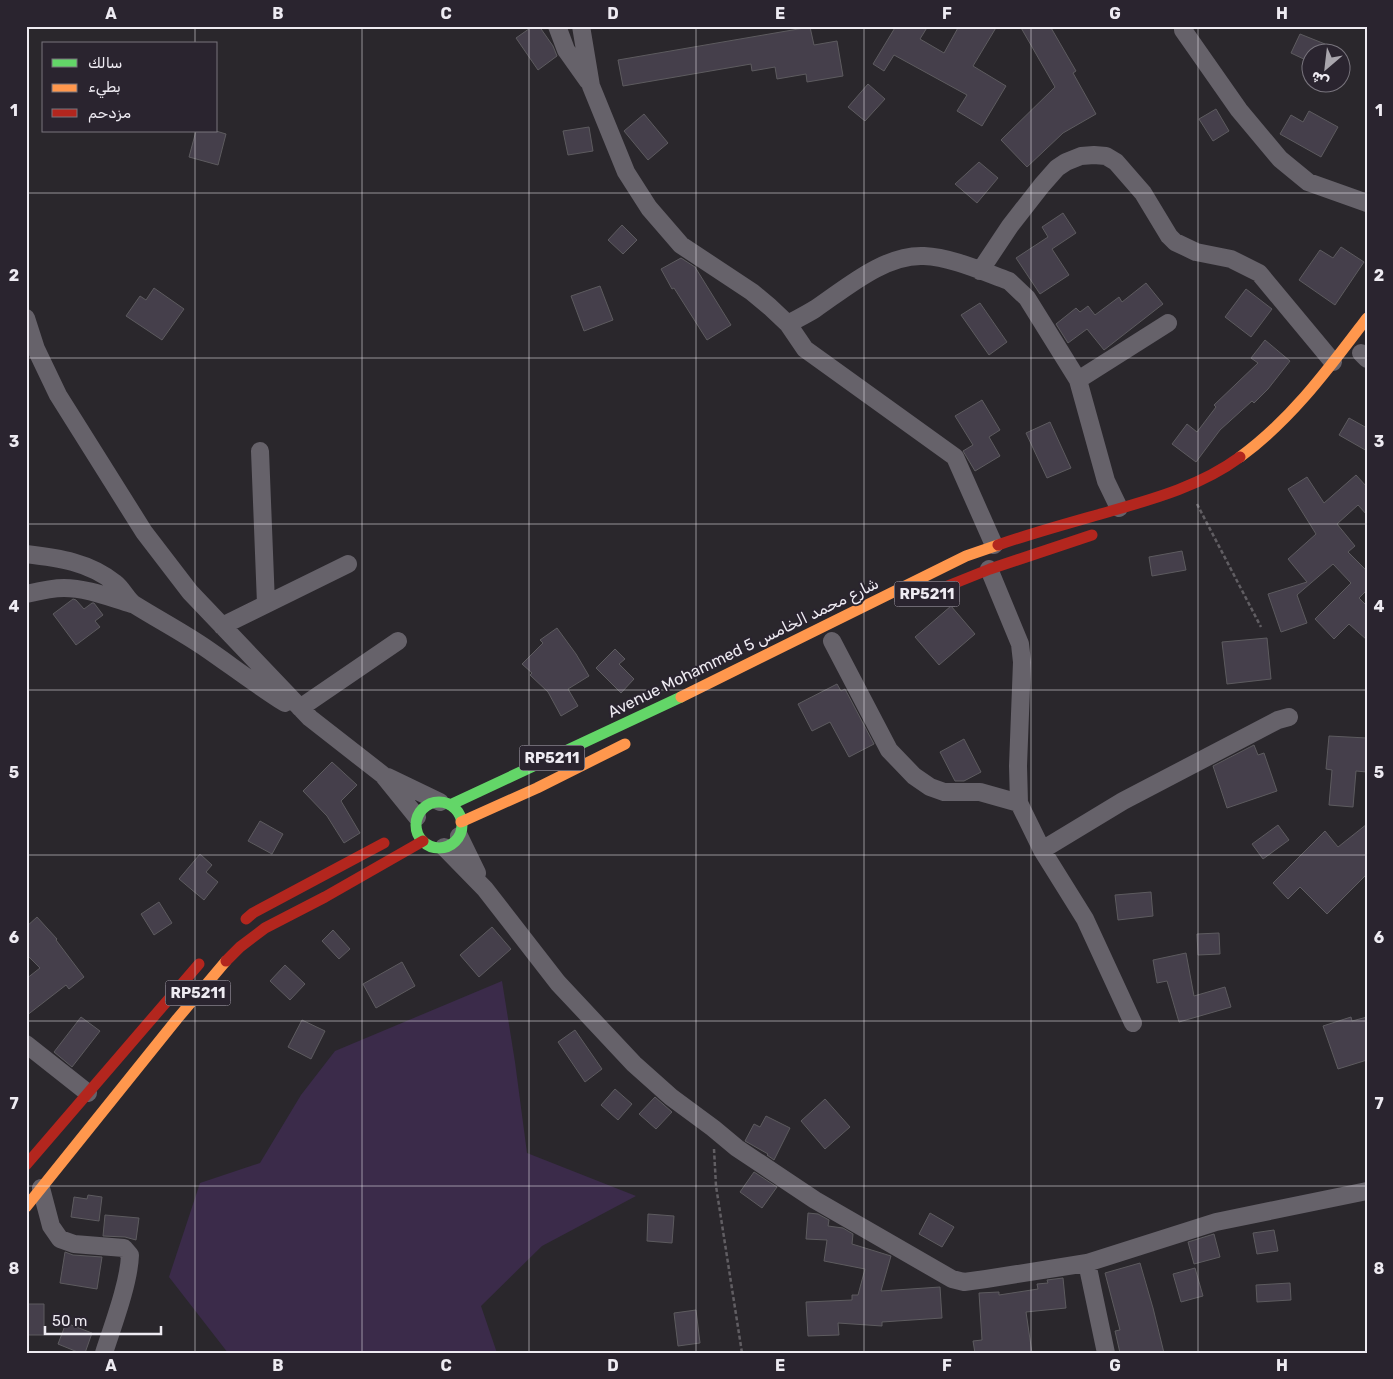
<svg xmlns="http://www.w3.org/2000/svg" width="1393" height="1379" viewBox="0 0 1393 1379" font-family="Rubik,Cairo,sans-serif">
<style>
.green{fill:#3b2b4a}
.building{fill:#453f4b;stroke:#5d5b5f}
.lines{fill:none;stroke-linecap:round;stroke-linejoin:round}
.path{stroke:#615e63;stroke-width:2.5;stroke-dasharray:4 2.5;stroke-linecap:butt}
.street{stroke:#66626a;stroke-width:18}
.fast{stroke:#63d668;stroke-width:11}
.slow{stroke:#ff974d;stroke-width:11}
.jam{stroke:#b3261e;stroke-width:11}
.grid{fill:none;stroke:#eeebf2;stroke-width:1;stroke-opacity:0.55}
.labels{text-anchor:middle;stroke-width:4;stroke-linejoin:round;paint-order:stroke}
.shield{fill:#2a242f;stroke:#b3afb8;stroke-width:1}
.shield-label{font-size:15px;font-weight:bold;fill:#eeebf2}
.street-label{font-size:16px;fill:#eeebf2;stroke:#2a242f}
.neatline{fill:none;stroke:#eeebf2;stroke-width:2}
.grid-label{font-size:16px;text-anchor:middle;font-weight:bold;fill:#eeebf2}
</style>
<rect width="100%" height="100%" fill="#2a272c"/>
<!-- green -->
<path class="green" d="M502,981L515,1062L527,1153L636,1196L542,1246L481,1306L497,1353H228L169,1277L200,1183L260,1163L301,1095L335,1051Z"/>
<!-- building -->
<path class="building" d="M533,26H539L553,46L557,56L538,70L516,38Z
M896,26H928L920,39L944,53L959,26H997L973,66L1006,86L982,126L957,111L967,95L894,55L884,71L873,64Z
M1020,26H1050L1076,71L1073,73L1096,114L1063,133L1027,167L1001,140L1055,87Z
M810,27L814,45L837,41L843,76L807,82L806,74L777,79L775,67L752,71L751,64L623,86L618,60Z
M1300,34L1325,44L1320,52H1310V62L1291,53Z
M868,84L885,99L865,121L848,107Z
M1216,109L1229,131L1213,141L1199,119Z
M1309,111L1338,127L1321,157L1280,134L1291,115L1303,122Z
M644,114L668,143L648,160L624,131Z
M589,127L593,151L568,155L563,131Z
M196,131H216L226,134L218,165L189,157Z
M979,162L998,178L977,203L955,184Z
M1063,213L1076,233L1052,249L1069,275L1040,294L1016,258L1048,237L1042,227Z
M622,225L637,240L623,254L608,240Z
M1341,247L1364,262L1335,305L1299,280L1320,250L1333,258Z
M681,258L695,267L731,325L707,340L674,288L672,289L661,269Z
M1146,283L1163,304L1104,350L1087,329L1068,343L1056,324L1076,308L1080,312L1088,306L1095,315L1119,297L1122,302Z
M600,286L613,320L584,331L571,296Z
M154,288L184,309L162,340L126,316L140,296L146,300Z
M1246,289L1272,309L1251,337L1225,317Z
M980,303L1007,342L989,355L961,315Z
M1265,340L1290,361L1268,389L1254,403L1252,401L1220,430L1196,462L1172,444L1187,424L1197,432L1216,407L1214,405L1258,363L1251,358Z
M982,400L1000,430L989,437L1000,456L975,471L963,451L973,445L955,416Z
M1349,418L1367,428V451L1339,435Z
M1050,422L1071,468L1047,478L1026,433Z
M1356,475L1367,487V515L1358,505L1337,524L1355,546L1348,552L1367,571V590L1359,598L1367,606V640L1349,624L1334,639L1315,619L1351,583L1333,564L1297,595L1307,623L1281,632L1268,594L1307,582L1288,559L1316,534L1288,489L1307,477L1324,503Z
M1182,551L1186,570L1152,576L1149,557Z
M73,599L76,600L84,609L92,603H94L103,615L95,621L100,627L76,645L53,614Z
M951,606L975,634L939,665L915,637Z
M557,628L576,654L589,676L568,689L578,706L561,716L548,692L530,675L532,673L522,664L543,643L540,640Z
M1267,638L1271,679L1227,684L1222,642Z
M615,649L625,659L619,664L634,679L621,693L596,668Z
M837,684L841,691L845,689L874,744L849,757L830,722L812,731L798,704Z
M1329,736L1367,738V772L1356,771L1353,807L1329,805L1332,770L1326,769Z
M964,739L981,772L964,781H955L940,752Z
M1254,745L1258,755L1264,753L1277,791L1227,808L1213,766Z
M332,762L357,785L341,801L360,833L344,843L327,816L303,791Z
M260,821L283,834L272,854L248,841Z
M1367,824V874L1327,914L1300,887L1288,899L1273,883L1325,831L1338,847Z
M1278,825L1289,840L1263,859L1252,844Z
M200,854L212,865L206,872L218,882L204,900L179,879Z
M1151,892L1153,916L1118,920L1115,895Z
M159,902L172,923L154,935L141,914Z
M37,917L57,939L56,940L84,977L69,989L66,985L26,1016V979L40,968L26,954V927Z
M492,927L511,949L479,977L460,955Z
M333,930L350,949L339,959L322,941Z
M1219,933L1220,954L1198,955L1197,934Z
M1186,953L1194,996L1225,987L1231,1007L1179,1022L1167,981L1157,983L1153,960Z
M402,962L415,986L376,1008L363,984Z
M285,965L305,984L290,1000L270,981Z
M81,1017L100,1031L72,1067L54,1052Z
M1351,1017L1352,1021L1367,1017V1060L1338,1069L1323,1026Z
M302,1020L325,1031L311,1059L288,1047Z
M575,1030L602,1069L585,1082L558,1042Z
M615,1089L632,1104L618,1120L601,1105Z
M655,1097L672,1112L656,1129L639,1114Z
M825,1099L850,1127L825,1149L801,1121Z
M766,1116L790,1128L774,1160L767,1155L768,1154L745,1141L754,1124L760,1127Z
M754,1172L777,1187L762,1208L740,1192Z
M88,1195L102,1197L99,1221L71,1217L74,1197L87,1199Z
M808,1213L818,1214L829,1220L828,1226L843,1228L853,1234L852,1244L891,1256L881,1291L940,1287L942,1318L882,1322V1326L838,1323L839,1335L808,1336L806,1302L852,1300V1295H858L865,1269L824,1261L827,1240L806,1239Z
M930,1213L954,1227L942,1247L919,1234Z
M648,1214L674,1216L672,1243L647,1241Z
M105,1215L139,1218L136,1240L125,1237L103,1236Z
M1274,1230L1278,1251L1257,1254L1253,1233Z
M1214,1234L1220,1257L1194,1264L1188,1242Z
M65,1252L73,1255L102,1257L97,1289L60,1283Z
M1140,1263L1153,1308L1164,1353H1120L1115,1331L1120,1330L1105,1273Z
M1195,1268L1203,1296L1181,1302L1173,1274Z
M1063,1278L1066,1308L1026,1312L1032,1353H975L973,1341L982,1340L979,1293L999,1292V1295L1038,1289L1037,1284L1048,1283L1047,1280Z
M1290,1283L1291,1300L1257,1302L1256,1285Z
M26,1304H44V1335H26Z
M696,1310L700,1343L678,1346L674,1313Z
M66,1323L92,1333L85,1353H80L58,1344Z"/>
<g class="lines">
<!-- path -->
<path class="path" d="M1197,504L1261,627
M714,1149L716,1186L742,1353"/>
<!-- street -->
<path class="street" d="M557,26L566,50L588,81
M581,26L591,86L626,172L649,208L681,245L752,292L770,307L788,324L805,349L955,457L994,545
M1183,30L1239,110L1280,159L1308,182L1367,203
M980,271L1010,226L1042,185L1057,168L1066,162L1081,156L1094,155L1106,156L1116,162L1143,193L1169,236L1175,242L1196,252L1231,259L1259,273L1333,362
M26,318L36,349L58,395L144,532L190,592L310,718L383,775L417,817
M788,324C797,319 807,314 815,309C846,288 885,254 924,256C951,257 984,272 1009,281L1027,298L1078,380
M1361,353L1367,359
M260,451L266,604
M1119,508L1106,481L1078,380L1168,323
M26,554C59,558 89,562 115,583C123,589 127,600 135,605C159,620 184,633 207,649C233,667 258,686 285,703
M989,569L1020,644L1022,662L1018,766L1019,803L1042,850L1123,801L1278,720L1289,717
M26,594C39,591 51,588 64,588C87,588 111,598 132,604
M222,626L348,564
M832,641L889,750L914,776L930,787L944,792H980L1019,803
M300,708L398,641
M388,777L440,802
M459,836L477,873
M444,847L485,889L558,983L634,1064L671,1097L713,1128L737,1148L815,1200L952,1279L964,1282L986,1279L1087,1263L1216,1222L1367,1191
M1042,850L1085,919L1133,1023
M26,1044L88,1093
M41,1188L51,1226L60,1239L74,1244L124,1248L130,1255C129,1283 113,1325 104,1353
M1087,1263L1106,1353"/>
<!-- fast -->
<path class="fast" d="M416 825a23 23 0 1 1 46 0a23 23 0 1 1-46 0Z
M450,805L681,697"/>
<!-- slow -->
<path class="slow" d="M1240,457C1292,419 1329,368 1367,318
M681,697L966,556L998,545
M461,822L537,788L625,744
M26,1207L177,1019L226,961"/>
<!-- jam -->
<path class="jam" d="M998,545C1035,532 1073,522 1111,511C1157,498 1202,485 1240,457
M930,593L990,569L1092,535
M246,919L253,913L384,843
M226,961L240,947L265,928L325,897L423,841
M26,1165L199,964"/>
</g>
<!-- grid -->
<path class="grid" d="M195,26V44M362,26V1353M529,26V1353M696,26V1353M864,26V1353M1031,26V1353M1198,26V1353M195,131V1353M26,193H1367M26,358H1367M26,524H1367M26,690H1367M26,855H1367M26,1021H1367M26,1186H1367"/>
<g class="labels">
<!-- shield labels -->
<g class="shield">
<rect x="894.5" y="581.5" width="65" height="25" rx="4"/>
<rect x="519.5" y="745.5" width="65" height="25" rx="4"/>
<rect x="165.5" y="980.5" width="65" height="25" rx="4"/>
</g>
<g class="shield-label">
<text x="927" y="599">RP5211</text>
<text x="552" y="763">RP5211</text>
<text x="198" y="998">RP5211</text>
</g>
<!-- street labels -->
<g class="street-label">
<text transform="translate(743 647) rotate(-26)" y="6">Avenue Mohammed 5 شارع محمد الخامس</text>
</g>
</g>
<!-- border -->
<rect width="1393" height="1379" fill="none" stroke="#2a242f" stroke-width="55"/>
<!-- legend -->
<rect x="42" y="42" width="175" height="90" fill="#2a242f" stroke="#78747d"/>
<rect x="52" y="59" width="25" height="8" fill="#63d668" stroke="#78747d"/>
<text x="88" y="68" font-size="15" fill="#eeebf2">سالك</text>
<rect x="52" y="84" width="25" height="8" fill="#ff974d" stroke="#78747d"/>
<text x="88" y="92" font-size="15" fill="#eeebf2">بطيء</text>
<rect x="52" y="109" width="25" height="8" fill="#b3261e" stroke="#78747d"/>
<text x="88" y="118" font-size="15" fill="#eeebf2">مزدحم</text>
<!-- north arrow -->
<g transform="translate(1326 68) rotate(208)"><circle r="24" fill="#2a242f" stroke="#78747d"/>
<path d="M0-4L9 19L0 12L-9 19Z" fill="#a9a6ad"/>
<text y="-8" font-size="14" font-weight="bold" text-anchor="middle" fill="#eeebf2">ش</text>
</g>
<!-- scale -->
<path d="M45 1326v8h116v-8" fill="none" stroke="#eeebf2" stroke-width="2.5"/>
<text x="52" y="1326" font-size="15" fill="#eeebf2" stroke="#2a242f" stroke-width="4" paint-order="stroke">50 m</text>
<rect x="28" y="28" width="1338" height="1324" class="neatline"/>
<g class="grid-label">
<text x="111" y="19">A</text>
<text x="278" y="19">B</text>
<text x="446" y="19">C</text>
<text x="613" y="19">D</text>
<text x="780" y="19">E</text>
<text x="947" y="19">F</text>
<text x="1115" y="19">G</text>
<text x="1282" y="19">H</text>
<text x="14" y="116">1</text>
<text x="1379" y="116">1</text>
<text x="14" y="281">2</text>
<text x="1379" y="281">2</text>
<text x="14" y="447">3</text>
<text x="1379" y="447">3</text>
<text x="14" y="612">4</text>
<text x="1379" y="612">4</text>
<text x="14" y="778">5</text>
<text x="1379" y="778">5</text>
<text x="14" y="943">6</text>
<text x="1379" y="943">6</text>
<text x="14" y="1109">7</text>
<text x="1379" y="1109">7</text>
<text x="14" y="1274">8</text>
<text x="1379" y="1274">8</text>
<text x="111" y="1371">A</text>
<text x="278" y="1371">B</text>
<text x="446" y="1371">C</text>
<text x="613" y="1371">D</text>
<text x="780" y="1371">E</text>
<text x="947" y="1371">F</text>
<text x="1115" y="1371">G</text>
<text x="1282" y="1371">H</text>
</g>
</svg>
